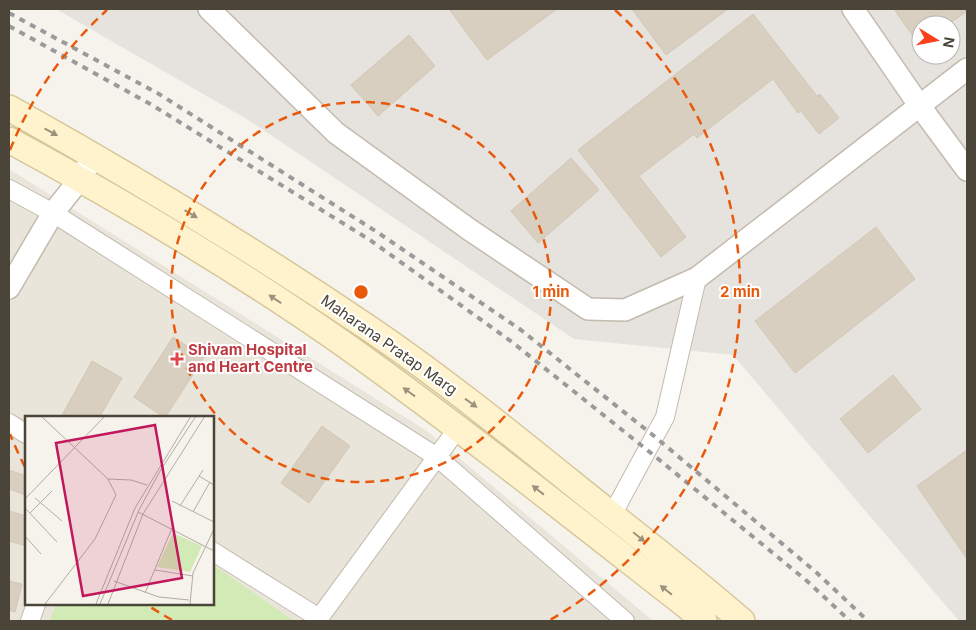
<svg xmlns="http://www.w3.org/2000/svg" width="976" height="630" viewBox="0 0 976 630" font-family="Inter,sans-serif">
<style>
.residential{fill:#eae5da;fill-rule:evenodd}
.industrial{fill:#e6e2dd;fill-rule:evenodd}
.green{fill:#d2eab5}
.building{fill:#d8cfc1;stroke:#d3c7b4}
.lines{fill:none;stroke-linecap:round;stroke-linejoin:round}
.minor-casing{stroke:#c2bbae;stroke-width:20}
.tertiary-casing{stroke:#c2bbae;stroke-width:24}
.secondary-casing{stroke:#d6c79b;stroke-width:28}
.minor{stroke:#fff;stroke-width:18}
.tertiary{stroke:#fff;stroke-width:21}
.secondary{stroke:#fff3cd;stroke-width:25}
.rail{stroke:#9a9a9a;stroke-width:4;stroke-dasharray:6 6;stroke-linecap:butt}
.oneway{fill:#9c937c}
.ring{fill:none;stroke:#e8590c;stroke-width:2.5;stroke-dasharray:9 6}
.health-dot{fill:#e0444e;stroke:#fff;stroke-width:2}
.labels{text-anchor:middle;stroke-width:4;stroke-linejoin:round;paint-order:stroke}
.street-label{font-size:15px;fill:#4b4439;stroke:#fff}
.health-label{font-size:15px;font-weight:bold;fill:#be3a42;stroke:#fff;text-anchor:start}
.inset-road{fill:none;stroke:#b2ada4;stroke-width:1}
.view{fill:#c2185b;fill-opacity:0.15;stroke:#c2185b;stroke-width:2.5}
.inset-edge{fill:none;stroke:#4b4439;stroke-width:2.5}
.centre{fill:#e8590c;stroke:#fff;stroke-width:2.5}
.ring-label{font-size:15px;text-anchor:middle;font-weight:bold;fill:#e8590c;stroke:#fff;stroke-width:4;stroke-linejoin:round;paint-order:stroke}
</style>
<rect width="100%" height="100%" fill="#f6f3ec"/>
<!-- residential -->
<path class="residential" d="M9,169L427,431L653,621H9ZM26,418H212V604H26Z"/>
<!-- industrial -->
<path class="industrial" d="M56,9H967V621H959L733,355L574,339L250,121ZM921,25H951V55H921Z"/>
<!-- green -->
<path class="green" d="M213,565L293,620L292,621H50L56,604H212Z"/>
<!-- building -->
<path class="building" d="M449,9H557L487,60Z
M632,9H728L666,55Z
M894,9H964L966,12L947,25H921V43L919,45Z
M753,14L817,96L820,94L839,118L819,134L801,111L798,113L773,79L697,138L694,134L639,176L686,237L661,257L578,150Z
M409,35L435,66L378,116L351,85Z
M571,158L599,190L538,243L511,211Z
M876,227L915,279L795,373L755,321Z
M173,337L204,357L165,418L134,397Z
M92,361L122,378L99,418H62L61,417Z
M893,375L921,409L868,453L840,419Z
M322,426L350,446L309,503L281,483Z
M967,450V559L917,486Z
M9,470L26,476V495L9,489Z
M9,511L26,516V546L9,541Z
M9,581L22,584L15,612L9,610Z"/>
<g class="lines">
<defs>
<path id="minor" d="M9,189L53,213L437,457L625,621
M9,423L26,434
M612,515L665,417L697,278
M212,551L319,618
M30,621L36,604
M317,621L458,428"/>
<path id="tertiary" d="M209,9L336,133L470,230L588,309L625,310L697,278L967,69
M853,9L919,105L967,170
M9,288L53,213L80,179L94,155"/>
<path id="secondary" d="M9,108C133,177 253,250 370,329C442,378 510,433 578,488C633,532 689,575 742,621
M9,140C129,205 247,275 359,355C471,436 579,522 688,607L704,621"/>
</defs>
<!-- minor casing -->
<use href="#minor" class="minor-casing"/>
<!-- tertiary casing -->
<use href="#tertiary" class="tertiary-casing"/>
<!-- secondary casing -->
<use href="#secondary" class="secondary-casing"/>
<!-- minor -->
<use href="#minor" class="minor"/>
<!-- tertiary -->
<use href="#tertiary" class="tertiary"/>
<!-- secondary -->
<use href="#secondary" class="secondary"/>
<!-- rail -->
<path class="rail" d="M9,13L159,94L377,232L521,330L654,436L817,573L868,621
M9,26L152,105L370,240L512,342L646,449L807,581L850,621"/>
</g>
<!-- one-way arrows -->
<defs><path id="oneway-solid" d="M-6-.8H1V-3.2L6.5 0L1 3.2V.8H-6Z" transform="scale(1.25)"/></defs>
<g class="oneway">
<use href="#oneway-solid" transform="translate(51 132) rotate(29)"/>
<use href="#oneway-solid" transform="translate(191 214) rotate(31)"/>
<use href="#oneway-solid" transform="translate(275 299) rotate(-146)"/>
<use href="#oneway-solid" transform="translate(409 392) rotate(-144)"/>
<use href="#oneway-solid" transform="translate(471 403) rotate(36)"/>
<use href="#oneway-solid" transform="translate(538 490) rotate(-142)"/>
<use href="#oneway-solid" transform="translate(639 537) rotate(39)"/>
<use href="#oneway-solid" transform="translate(666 590) rotate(-142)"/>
</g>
<!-- distance rings -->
<g class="ring">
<circle cx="361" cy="292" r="190"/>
<path d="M172 620A379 379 0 0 1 146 604M25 467A379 379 0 0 1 10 434M10 150A379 379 0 0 1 107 10M615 10A379 379 0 0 1 550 620"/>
</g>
<!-- markers -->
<path class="health-dot" d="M174.5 351.5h5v5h5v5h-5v5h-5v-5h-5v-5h5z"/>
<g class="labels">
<!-- street labels -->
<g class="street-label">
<text transform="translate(389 345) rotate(35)" y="5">Maharana Pratap Marg</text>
</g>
<!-- health labels -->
<g class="health-label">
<text x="188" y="355">Shivam Hospital<tspan x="188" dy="17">and Heart Centre</tspan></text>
</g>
</g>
<!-- overview -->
<g transform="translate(25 416)">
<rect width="189" height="189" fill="#f6f3ec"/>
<path d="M148,117L177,130L165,156L132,151Z" fill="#d2eab5"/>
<path class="inset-road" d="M16,0L83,63L91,79L70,123L20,188M174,60L189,69M83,63L106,64L122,69M10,82L37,105M0,83L80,0M147,85L189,106M155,90L178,54M0,92L32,126M113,96L189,135M168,96L185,66M5,97L27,75M0,120L16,138M130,154L168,160M89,165L134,181L164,184M120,177L147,112M71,188L110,92L166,0M75,188L114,94L135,55L171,0M83,188L118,98L180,0M165,188L168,157L189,113"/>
<path class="view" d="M130,9L157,162L58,180L31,27Z"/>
<rect width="189" height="189" class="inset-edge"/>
</g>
<circle cx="361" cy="292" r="8" class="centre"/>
<g class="ring-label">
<text x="551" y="297">1 min</text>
<text x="740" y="297">2 min</text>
</g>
<!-- border -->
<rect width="976" height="630" fill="none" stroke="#4b4439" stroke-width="20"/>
<!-- north arrow -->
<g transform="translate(936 40) rotate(100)"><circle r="24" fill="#ffffff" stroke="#b7b4b0"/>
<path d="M0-4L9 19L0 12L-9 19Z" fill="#fc3f1d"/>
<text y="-8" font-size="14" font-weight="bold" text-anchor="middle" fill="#4b4439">N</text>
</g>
</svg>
